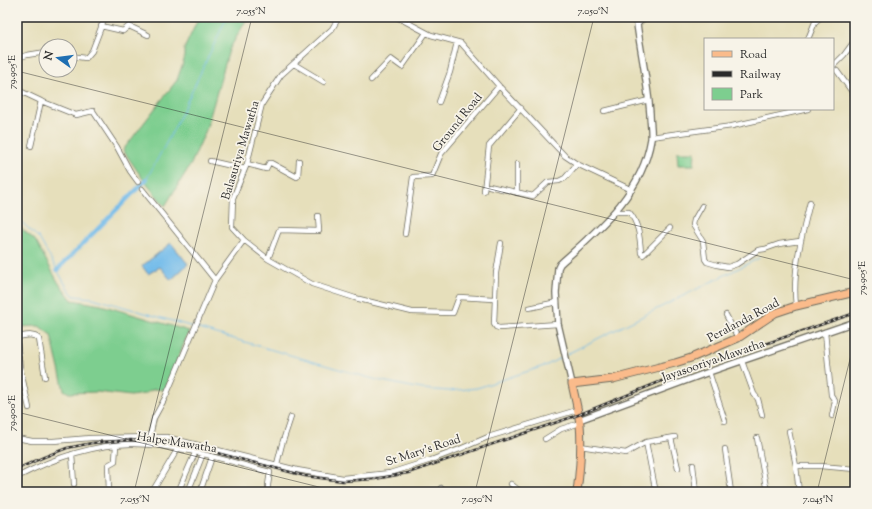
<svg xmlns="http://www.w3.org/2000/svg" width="872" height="509" viewBox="0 0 872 509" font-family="'Sorts Mill Goudy',serif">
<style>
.green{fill:#7dce8f;stroke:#547c5d}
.water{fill:#72bbea;stroke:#4e738a}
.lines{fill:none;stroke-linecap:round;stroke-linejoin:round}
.stream{stroke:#72bbea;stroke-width:1}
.canal{stroke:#72bbea;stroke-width:4}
.minor-casing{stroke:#6c6a5d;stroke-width:6}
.tertiary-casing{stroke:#6c6a5d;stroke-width:8}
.primary-casing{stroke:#6c6a5d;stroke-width:9}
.minor{stroke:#fff;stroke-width:4.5}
.tertiary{stroke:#fff;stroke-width:5.5}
.primary{stroke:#fabb8b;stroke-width:7}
.rail-casing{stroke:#2b2b2b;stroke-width:2.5}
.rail{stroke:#f7f3e8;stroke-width:1;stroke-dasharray:3;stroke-linecap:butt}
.ticks{fill:none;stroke:#2b2b2b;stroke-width:1;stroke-opacity:0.45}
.labels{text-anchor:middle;stroke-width:3.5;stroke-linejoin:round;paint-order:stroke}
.street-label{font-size:12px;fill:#2b2b2b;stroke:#f7f3e8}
.neatline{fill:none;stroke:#2b2b2b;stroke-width:1.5}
.ticks-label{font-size:10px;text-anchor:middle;fill:#2b2b2b}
</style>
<rect width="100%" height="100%" fill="#f7f3e8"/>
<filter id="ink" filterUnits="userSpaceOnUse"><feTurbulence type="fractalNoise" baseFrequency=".025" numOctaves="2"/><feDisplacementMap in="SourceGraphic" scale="8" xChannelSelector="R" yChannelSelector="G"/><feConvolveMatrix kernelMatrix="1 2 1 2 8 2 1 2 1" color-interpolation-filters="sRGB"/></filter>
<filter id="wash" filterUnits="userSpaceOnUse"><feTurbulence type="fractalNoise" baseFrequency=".012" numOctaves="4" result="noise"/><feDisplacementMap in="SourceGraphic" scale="16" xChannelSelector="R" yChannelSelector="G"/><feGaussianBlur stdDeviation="0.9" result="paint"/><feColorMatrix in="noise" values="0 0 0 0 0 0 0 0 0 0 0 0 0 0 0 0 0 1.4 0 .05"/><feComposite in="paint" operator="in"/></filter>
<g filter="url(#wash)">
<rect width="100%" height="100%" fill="#e6dfbb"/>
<!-- green -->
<path class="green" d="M199,17H248L229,50L206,130L191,164L165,206L145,182L123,150L177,80L184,60V49Z
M677,152H695L694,165H678Z
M17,225L35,240L58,282L72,300L101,305L189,331L165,390L154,389L144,394L131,396L97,392L69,393L64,390L51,335L39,326L17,327Z"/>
<!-- water -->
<path class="water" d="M171,243L188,264L171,280L160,267L148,274L142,266Z"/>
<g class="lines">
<!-- stream -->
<path class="stream" d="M146,180L175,127L227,17
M17,218L39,238L68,289L74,296L93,298L193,327
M196,328L377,380L422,389L449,391L477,388L547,365L562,357
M567,354L759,258"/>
<!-- canal -->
<path class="canal" d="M57,270L146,180"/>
</g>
</g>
<g filter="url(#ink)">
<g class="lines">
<defs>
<path id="minor" d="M397,17L431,35L461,43L499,86L565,156L577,164L632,190
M101,26L123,31L129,26L148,35
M808,39L815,22L821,17
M70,56L86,58L92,51L105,17
M17,58L27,55L46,52
M294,64L324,82
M833,66L844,55L855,40
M833,69L837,71L855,96
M371,80L391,59L402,67L426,33
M17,92H22L41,101L76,115L93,111L117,147L130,171L138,182
M439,102L450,72L457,42
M604,111L649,100
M651,137L732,126L808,109
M31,146L41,101
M210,161L245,169
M247,164L266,169L269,163H271L297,177L298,176L299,161
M489,186L533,196L548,182L559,181L565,178L577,164
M142,189L215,280L165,398L154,418L150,436
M484,191L489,146L521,108
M517,193V164
M702,206L694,220L693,225L703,241L705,259L707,262L717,265L728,267L737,264L758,250L765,249L779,244L800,241
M617,210L619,212H629C639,223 640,239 641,253L643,255L670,228
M405,234L413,177L432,176L441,154L499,86
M244,240L268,259L312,284L355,298L412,312L453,313L459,297L494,299
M501,243L496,273L494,324L496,327L499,328L558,324
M268,259L279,230L319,231L318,216
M215,280L244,240L232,227L233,198L247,164L262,104L281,75L332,29L339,17
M796,306C792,272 802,235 810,202
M529,308L557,302
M726,315L738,338
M825,332L831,395L835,401L832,416
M17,337C25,336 34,333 39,339L45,377
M17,342L20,367L29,408
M742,361L754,394L758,399L762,415
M709,372L725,421
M789,431L796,466
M17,438L32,441H53L91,438L166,437L297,470L343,478L390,473L431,460L460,449L488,437L577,410
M671,438L678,468
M757,438L767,492
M545,439L561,429L580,423
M646,442L675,437
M580,446L626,453L646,442L655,488
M725,449L731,492
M72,454L74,484
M277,464L282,444L291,417
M693,465L696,492
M17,477C52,459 90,445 130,444C175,443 227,461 270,472L268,485V492
M511,484L521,492
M441,488L443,492
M109,492L108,465L115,461L116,445
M152,492L177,450
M178,492L195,453
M188,492L203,454
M200,492L212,457
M799,492L796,466H820L855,469"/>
<path id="tertiary" d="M637,24L644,17
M572,384L558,324L556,293L558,268L560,264C599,229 642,194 651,139C652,131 650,122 650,114C648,84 641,54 637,24L634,17
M579,420L709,372L855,322"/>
<path id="primary" d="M577,492C580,469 582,446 580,424C578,410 575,397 572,384L613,379L675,363L691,358L738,338L775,313L796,306L855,292"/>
</defs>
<!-- minor casing -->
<use href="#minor" class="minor-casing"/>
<!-- tertiary casing -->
<use href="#tertiary" class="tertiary-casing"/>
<!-- primary casing -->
<use href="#primary" class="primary-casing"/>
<!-- minor -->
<use href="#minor" class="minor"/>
<!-- tertiary -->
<use href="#tertiary" class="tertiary"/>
<!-- primary -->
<use href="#primary" class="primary"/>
<defs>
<path id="rail" d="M17,469L44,457L67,448L92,443L131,440L183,444L305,476L343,481L375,479L408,473L578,415L689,370L855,313"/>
</defs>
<!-- rail casing -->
<use href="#rail" class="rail-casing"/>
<!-- rail -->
<use href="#rail" class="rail"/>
</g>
</g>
<!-- ticks -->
<path class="ticks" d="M17,71L855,280M17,412L339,492M134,492L252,17M475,492L594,17M817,492L855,339"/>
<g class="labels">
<!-- street labels -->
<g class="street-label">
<text transform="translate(457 122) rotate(-51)" y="4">Ground Road</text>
<text transform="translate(240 150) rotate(-73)" y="4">Balasuriya Mawatha</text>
<text transform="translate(743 320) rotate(-28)" y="4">Peralanda Road</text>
<text transform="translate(713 360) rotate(-19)" y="4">Jayasooriya Mawatha</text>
<text transform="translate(177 442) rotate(9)" y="4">Halpe Mawatha</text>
<text transform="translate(423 450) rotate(-18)" y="4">St Mary's Road</text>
</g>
</g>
<!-- margin -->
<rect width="872" height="509" fill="none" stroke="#f7f3e8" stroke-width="44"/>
<!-- legend -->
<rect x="704" y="38" width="130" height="72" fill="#f7f3e8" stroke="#a5a39c"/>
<rect x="712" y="51" width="20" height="6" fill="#fabb8b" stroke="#a5a39c"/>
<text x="740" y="58" font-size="12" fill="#2b2b2b">Road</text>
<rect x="712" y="71" width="20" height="6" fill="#2b2b2b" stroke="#a5a39c"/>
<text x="740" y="78" font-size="12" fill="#2b2b2b">Railway</text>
<rect x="712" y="88" width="20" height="12" fill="#7dce8f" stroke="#a5a39c"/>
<text x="740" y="98" font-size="12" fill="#2b2b2b">Park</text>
<!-- north arrow -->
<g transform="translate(58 58) rotate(284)"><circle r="19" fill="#f7f3e8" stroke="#a5a39c"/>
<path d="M0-3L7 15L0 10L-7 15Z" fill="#1f6fb2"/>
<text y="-6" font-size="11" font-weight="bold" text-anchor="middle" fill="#2b2b2b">N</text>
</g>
<rect x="22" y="22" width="828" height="465" class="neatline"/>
<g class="ticks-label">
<text x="251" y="14">7.055°N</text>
<text x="593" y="14">7.050°N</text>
<text transform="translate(11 72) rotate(-90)" y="4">79.905°E</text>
<text transform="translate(861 278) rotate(-90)" y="4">79.905°E</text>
<text transform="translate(11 413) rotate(-90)" y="4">79.900°E</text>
<text x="135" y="502">7.055°N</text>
<text x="477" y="502">7.050°N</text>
<text x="818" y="502">7.045°N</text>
</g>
</svg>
